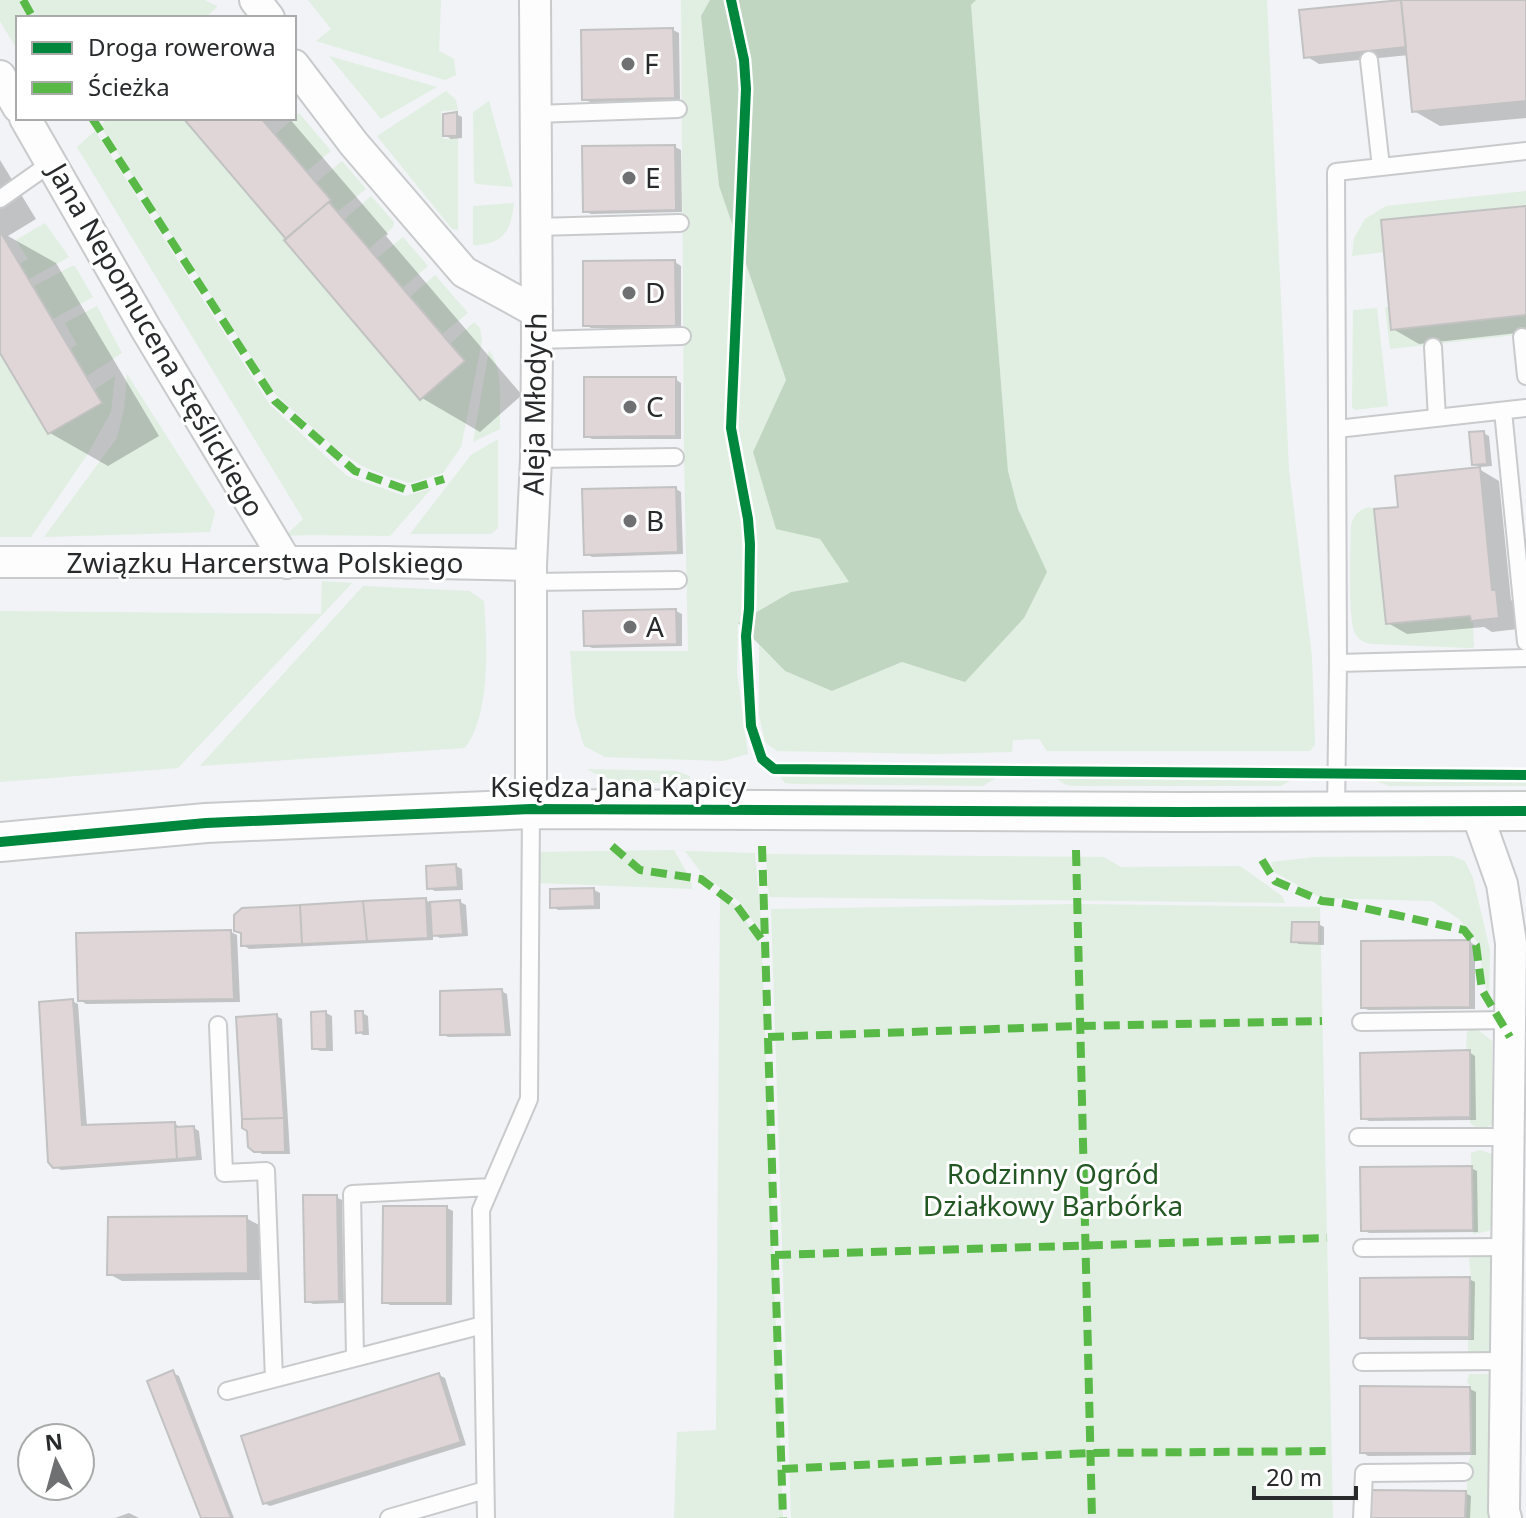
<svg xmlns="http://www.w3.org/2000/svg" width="1526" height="1518" viewBox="0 0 1526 1518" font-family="'Noto Sans',sans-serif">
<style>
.green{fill:#e0efe1}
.forest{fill:#c0d6c1}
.shadow{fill:#0003}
.building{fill:#e1d6d7;stroke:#c2c2c3;stroke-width:2}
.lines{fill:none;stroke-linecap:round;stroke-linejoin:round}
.service-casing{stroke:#c8cacc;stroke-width:20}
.minor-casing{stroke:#c8cacc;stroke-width:34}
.tertiary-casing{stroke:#c8cacc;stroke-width:42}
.service{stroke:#fdfdfe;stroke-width:16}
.minor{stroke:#fdfdfe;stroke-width:30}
.tertiary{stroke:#fdfdfe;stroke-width:38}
.quiet{stroke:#58b947;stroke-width:8;stroke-dasharray:16 8;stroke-linecap:butt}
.cycleway-casing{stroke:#fff;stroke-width:15}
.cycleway{stroke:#00873e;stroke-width:10}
.poi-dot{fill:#6e7072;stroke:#fff;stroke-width:3}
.labels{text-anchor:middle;stroke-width:6;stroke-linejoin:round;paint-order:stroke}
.poi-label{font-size:28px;fill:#282a2b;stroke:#fff;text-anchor:start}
.street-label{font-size:28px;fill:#282a2b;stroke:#fff}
.park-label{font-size:28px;fill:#225622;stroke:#fff}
</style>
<rect width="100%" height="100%" fill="#f1f3f6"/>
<!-- green -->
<path class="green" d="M0,0H204L218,6L205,18H18V51L0,21Z
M308,0H441L439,51L454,59L456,75L445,80L316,41L331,29Z
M681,0H710L701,16L719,186L786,380L753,452L776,528L820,539L850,583L791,592L738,623L737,673L748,754L723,761L605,757L584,746L575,716L570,651H688L684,455Z
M976,0H1267L1289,470L1312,657L1315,745L1310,751H1047L1039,739L1013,740L1012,752L935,754L777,751L765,742L759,715V645L785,671L832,691L902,662L965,681L1047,573L1018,509L1008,471L971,5Z
M329,56L437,87L381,119Z
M446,91L456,100L458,110L441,111L443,139L458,138V230L452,229L377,136Z
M489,101L513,187L476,184L474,181L473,112Z
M299,113L331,151L307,171L275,135Z
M108,118H183L420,399L465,361L450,344L474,322L480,328L482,341L461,447L443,473L411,483L389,477L362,466L335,448L276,395L100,126Z
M95,131L270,405L347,476L405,496L432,488L390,536L309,535L285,536L303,519L77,147Z
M342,161L366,189L337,212L329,202L331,200L316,183Z
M1526,191V206L1381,220L1384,252L1352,256L1354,238L1365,219L1386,206Z
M371,196L394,222L393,227L369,249L344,220Z
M514,203C511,231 503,245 473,245V206Z
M45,223L69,257L29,279L20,264L28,259L16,240Z
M403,237L428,266L402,288L377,258Z
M72,266H75L93,297L53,319L34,286Z
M435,275L468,313L442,334L410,297Z
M97,306L122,353L87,376L70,349L77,345L65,323Z
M1385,307H1389L1392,330L1526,315V334L1390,349Z
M1377,308L1388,406L1355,410L1352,407L1353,310Z
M489,350C504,370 499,405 500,429L473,442Z
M0,353L49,434L101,403L94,390L115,376L111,412L87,455L31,537H0Z
M127,374L215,512L210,532L44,537L117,438L124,410Z
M498,439V528L491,534H410L471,455Z
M1369,507L1374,509L1386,624L1470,616L1471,621H1473L1474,647L1471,648L1372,644C1366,643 1360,641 1356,635C1347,621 1351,546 1351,526C1353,515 1359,510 1369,507Z
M322,581L352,583L178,768L0,782V611L321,614Z
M363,586L469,591L484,601C487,643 491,714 465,748L200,766Z
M587,769L676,771L690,776V782C656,782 617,788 587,769Z
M1000,773L996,778L983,786L793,784L785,783L779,775L782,774Z
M1050,774H1302L1281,786H1072L1064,784Z
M1415,775L1526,777V786H1390L1375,781L1369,776Z
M674,850L691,880L692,889L535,883V852Z
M685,851L755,853L762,934L739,901L703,875Z
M766,854L1104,857L1121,867L1240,866L1282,896L1285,903L769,897Z
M1452,856L1465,861L1473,878L1490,950L1489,998L1483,978L1479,944L1459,919L1432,901L1321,898L1274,872L1271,862L1315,857Z
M720,895L737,906L762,946L783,1518H674L677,1432L716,1430Z
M1078,904L1320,907L1333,1518H791L771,909Z
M1472,1029L1478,1030L1492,1041V1125C1484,1128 1477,1130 1470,1123V1051H1466L1467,1032Z
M1480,1150L1492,1154L1491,1228L1489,1231L1473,1234L1471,1153Z
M1489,1253L1491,1256V1354H1468V1340L1471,1338V1278L1469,1259L1475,1254Z
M1469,1374H1491L1490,1511L1489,1518H1466L1468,1463L1472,1453L1471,1387L1467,1382Z"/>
<!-- forest -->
<path class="forest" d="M710,0H976L971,5L1008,471L1018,509L1047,572L1024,618L965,682L902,662L832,691L785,671L738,623L791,592L849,582L820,539L776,529L753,452L786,380L719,186L701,16Z"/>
<!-- shadow -->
<path class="shadow" d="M1404,0H1526V118L1440,126L1414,111L1409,55L1319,64L1306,56Z
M673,30L679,33L680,101L590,102L584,99Z
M456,114L462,117V138L451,139L445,135Z
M185,118H289L388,234L386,236L522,395L480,432L422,398Z
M675,147L681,150L682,212L591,214L585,211Z
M0,160L36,219L8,236L56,263L159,436L108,466L50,433L0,349Z
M1526,208V332L1419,344L1393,329Z
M675,262L681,266V328H591L585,325Z
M675,379L681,383V439H592L586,436Z
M1483,433L1489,436L1492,466L1480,467L1474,464Z
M1479,469L1499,481L1511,600L1515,603L1518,629L1492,632L1484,627L1407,634L1388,623L1400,509Z
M676,489L681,492L683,554L592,557L586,553Z
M676,611L682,614V646L592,648L586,645Z
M456,866L462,869L463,890L435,891L429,888Z
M594,890L600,893V909L558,910L552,906Z
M426,900L432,904L460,902L466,905L468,936L440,938L433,934V940L249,949L243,945Z
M1318,924L1324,927V945L1299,944L1293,941Z
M231,932L237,935L240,1002L86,1004L80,1000Z
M1470,942L1475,945V1009L1368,1010L1363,1007Z
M501,991L507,994L511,1036L448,1037L442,1034Z
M72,1001L78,1004L87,1127L175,1124L180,1127L194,1128L199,1131L202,1160L61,1170L54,1166Z
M326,1013L332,1016L333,1051H320L314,1048Z
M362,1013L368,1016L369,1035H363L358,1031Z
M277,1016L282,1019L290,1154H262L255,1150Z
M1469,1052L1475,1056L1476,1120L1369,1121L1363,1118Z
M1471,1168L1477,1171L1478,1232L1369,1233L1363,1230Z
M336,1197L342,1200L344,1303L313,1304L307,1301Z
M447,1208L453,1211L452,1305H390L384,1302Z
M246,1218L259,1225L260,1280L122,1281L109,1274Z
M1469,1279L1475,1282L1474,1340H1368L1362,1337Z
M173,1373L179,1376L234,1518H203Z
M439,1375L445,1378L466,1445L270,1506L264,1503Z
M1470,1389L1476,1392V1455L1368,1456L1362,1452Z
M1465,1493L1471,1496L1470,1518H1372Z
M129,1513L139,1518H115Z"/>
<!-- building -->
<path class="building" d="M1401,0H1526V101L1412,112Z
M1401,0L1406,47L1304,58L1299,10Z
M673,28L675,98L582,100L581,30Z
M457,112V136H443V114Z
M183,118H261L331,200L286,239Z
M675,145L676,210L583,212L582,146Z
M329,202L465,361L420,400L284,240Z
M1526,206V315L1391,330L1381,220Z
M0,231L102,403L48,434L0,353Z
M675,260L676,326H583V261Z
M584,377H676V436L584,437Z
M1484,431L1487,464L1472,465L1469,432Z
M1480,467L1492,590H1496L1499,618L1471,621L1470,616L1386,624L1374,509L1398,507L1395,476Z
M676,487L678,552L584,555L582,489Z
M676,609L677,644L584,646L583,611Z
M456,864L458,887L427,889L426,866Z
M594,888L595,906L550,908V889Z
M426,898L428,938L367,941L363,901Z
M460,900L463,934L432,936L430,902Z
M363,901L367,941L302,944L300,905Z
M300,905L302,944L241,946V933L234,931V915L242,908Z
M1292,922H1319V943L1291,942Z
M231,930L234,999L78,1001L76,933Z
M1470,940V1007L1361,1008V941Z
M502,989L506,1034L440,1035V991Z
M73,999L82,1125L175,1122L177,1159L53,1168L48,1162L39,1002Z
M326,1011L327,1049H312L311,1012Z
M355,1011H363L364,1032L356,1033Z
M277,1014L284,1118L242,1119L236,1017Z
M1470,1050V1117L1361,1119L1360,1053Z
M284,1118L285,1152H254L248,1147L247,1131L242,1128V1119Z
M194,1126L197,1157L177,1159L175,1127Z
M1472,1166L1473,1230L1361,1231L1360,1167Z
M303,1195H337L339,1301L305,1302Z
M383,1206H447V1303H382Z
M247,1216L248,1273L107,1275L108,1217Z
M1470,1277L1469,1337L1360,1338V1278Z
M173,1370L231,1518H201L147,1381Z
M439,1373L461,1442L263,1504L241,1436Z
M1360,1386L1470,1387L1471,1453H1360Z
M1371,1490L1466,1491L1465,1518H1370Z"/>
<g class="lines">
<defs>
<path id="service" d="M1369,60L1381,167
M535,114L678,109
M0,199L51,163
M537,227L680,223
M1522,337L1526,376
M537,340L682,336
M1433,347L1437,418
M1503,411L1526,642
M1337,429L1526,408
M536,459L675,457
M531,582L678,580
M1338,663L1336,172L1526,151
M1336,811L1338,663L1526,658
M1361,1022L1510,1020
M218,1025L224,1173L266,1171L274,1379
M1358,1137H1509
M1362,1248L1506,1247
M355,1357L352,1194L491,1187
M1362,1362L1505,1361
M227,1391L483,1325
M389,1518L485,1490
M486,1518L481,1210L529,1099L531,809
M1362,1518L1364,1473L1464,1472"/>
<path id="minor" d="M255,0L269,18
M294,65L354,144L464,272L537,312
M0,76L18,107
M25,118L146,329L287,563
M0,562H386L531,565
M531,809V565L536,459L537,340L535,0
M1476,811L1502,884L1511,943L1504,1511L1506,1518"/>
<path id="tertiary" d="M0,842L206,823L531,809L1180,812L1526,811"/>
</defs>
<!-- service casing -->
<use href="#service" class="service-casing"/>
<!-- minor casing -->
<use href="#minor" class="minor-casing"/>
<!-- tertiary casing -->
<use href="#tertiary" class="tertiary-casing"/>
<!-- service -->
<use href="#service" class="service"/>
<!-- minor -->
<use href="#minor" class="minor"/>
<!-- tertiary -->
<use href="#tertiary" class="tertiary"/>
<!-- quiet -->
<path class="quiet" d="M23,0L33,18
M92,118L275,401L355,471L407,490L444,479
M612,846L640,870L701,879L737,906L765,944
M762,846L783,1518
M1076,850L1092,1518
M1262,860L1275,881L1322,901L1341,903L1464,930L1476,945L1482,990L1510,1037
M768,1037L1080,1026L1322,1021
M775,1255L1327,1238
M782,1469L1089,1453L1332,1451"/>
<defs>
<path id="cycleway" d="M731,0L744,60L746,89L731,428L748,519L750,544L749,609L746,636L751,726L762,759L774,769L1526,775
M0,842L206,823L531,809L1180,812L1526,811"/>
</defs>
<!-- cycleway casing -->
<use href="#cycleway" class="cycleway-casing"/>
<!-- cycleway -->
<use href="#cycleway" class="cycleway"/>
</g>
<!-- markers -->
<g class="poi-dot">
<circle cx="628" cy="64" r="8"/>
<circle cx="629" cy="178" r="8"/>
<circle cx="629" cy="293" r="8"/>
<circle cx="630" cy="407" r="8"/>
<circle cx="630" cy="521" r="8"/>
<circle cx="630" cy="627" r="8"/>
</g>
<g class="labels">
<!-- poi labels -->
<g class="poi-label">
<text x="644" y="74">F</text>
<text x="645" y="188">E</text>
<text x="645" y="303">D</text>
<text x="646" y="417">C</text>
<text x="646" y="531">B</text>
<text x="646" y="637">A</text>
</g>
<!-- street labels -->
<g class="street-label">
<text transform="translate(156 340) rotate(60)" y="10">Jana Nepomucena Stęślickiego</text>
<text transform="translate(535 404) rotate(-89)" y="10">Aleja Młodych</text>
<text x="265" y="573">Związku Harcerstwa Polskiego</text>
<text x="618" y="797">Księdza Jana Kapicy</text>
</g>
<!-- park labels -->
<g class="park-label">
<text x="1053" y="1184">Rodzinny Ogród<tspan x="1053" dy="32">Działkowy Barbórka</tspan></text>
</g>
</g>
<!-- legend -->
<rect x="16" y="16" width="280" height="104" fill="#ffffff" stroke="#a9aaaa" stroke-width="2"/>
<rect x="32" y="42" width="40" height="12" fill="#00873e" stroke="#a9aaaa" stroke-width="2"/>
<text x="88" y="56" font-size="24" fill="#282a2b">Droga rowerowa</text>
<rect x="32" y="82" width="40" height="12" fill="#58b947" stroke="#a9aaaa" stroke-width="2"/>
<text x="88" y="96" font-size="24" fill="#282a2b">Ścieżka</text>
<!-- north arrow -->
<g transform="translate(56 1462) rotate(354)"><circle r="38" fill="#ffffff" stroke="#a9aaaa" stroke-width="2"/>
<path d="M0-6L14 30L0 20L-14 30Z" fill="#6e7072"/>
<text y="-12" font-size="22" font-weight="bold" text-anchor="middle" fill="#282a2b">N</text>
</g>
<!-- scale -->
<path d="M1254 1486v12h102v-12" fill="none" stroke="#282a2b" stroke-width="4"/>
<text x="1266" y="1486" font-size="24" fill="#282a2b" stroke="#ffffff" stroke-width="6" paint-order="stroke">20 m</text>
</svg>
